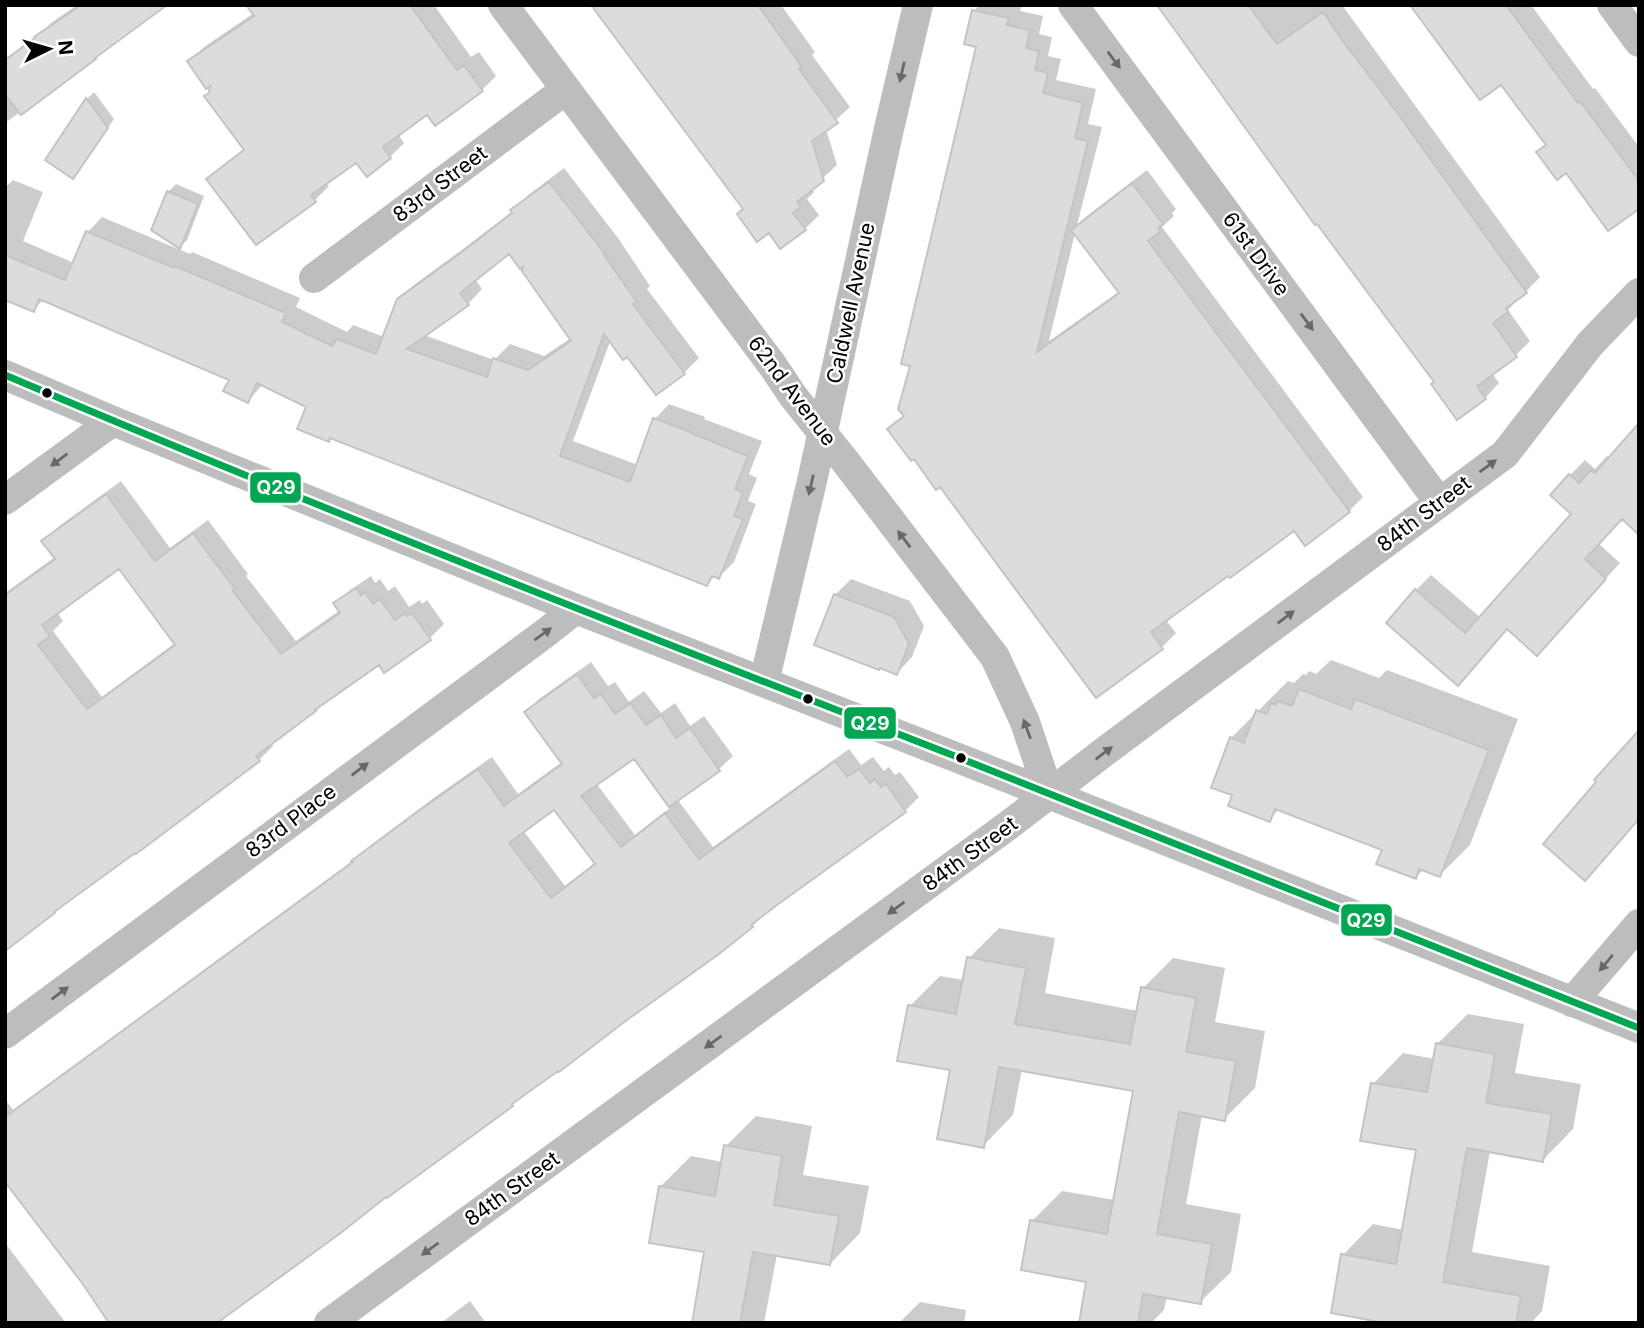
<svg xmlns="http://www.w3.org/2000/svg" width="1644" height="1328" viewBox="0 0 1644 1328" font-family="Inter,sans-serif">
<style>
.shadow{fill:#0003;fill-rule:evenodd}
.building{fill:#dcdcdc;stroke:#c4c4c4;stroke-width:2;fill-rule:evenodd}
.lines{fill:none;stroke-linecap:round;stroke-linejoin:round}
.minor{stroke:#bdbdbd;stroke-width:30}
.bus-1-casing{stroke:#fff;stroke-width:12}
.bus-1{stroke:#00a651;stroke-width:7}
.oneway{fill:#686868}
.bus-dot{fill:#000;stroke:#fff;stroke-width:2.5}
.labels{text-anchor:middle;stroke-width:5;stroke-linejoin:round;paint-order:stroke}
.street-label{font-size:21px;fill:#000;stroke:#fff}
.line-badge{stroke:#fff;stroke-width:2.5}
.badge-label{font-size:19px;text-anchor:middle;font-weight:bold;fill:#fff}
</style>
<rect width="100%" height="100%" fill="#fff"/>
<!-- shadow -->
<path class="shadow" d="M77,5H163L95,58L5,123V59L43,31L51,23Z
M248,5H434L471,57L479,52L496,76L482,90L427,113L398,134L404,143L390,157L356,160L325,182L329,186L315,200L209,179L223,165L245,148L211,92L213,82L190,61L204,47L254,13Z
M593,5H781L815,52L812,55L850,107L826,129L837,165L812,188L814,192L807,199L819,215L805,229L781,247L769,231L745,209Z
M979,5H1022L1020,11L1043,16L1039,34L1052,37L1048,56L1061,59L1056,80L1096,89L1088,124L1102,127L1077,225L1087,216L1147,170L1176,209L1172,213L1174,216L1162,227L1363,497L1349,511L1306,543L1294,528L1228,573L1165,619L1176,633L1162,647L940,485L889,430L905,414L912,365L978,45L974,11ZM1075,233L1120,291L1049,341Z
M1158,5H1342L1540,277L1508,310L1530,341L1515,356L1492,373L1499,383L1485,398L1436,381Z
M1416,5H1531L1593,89L1595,88L1639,147V207L1566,171L1539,152L1547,144L1502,83Z
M94,92L114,119L80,169L73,177L52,153L87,99Z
M564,168L618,238L650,286L647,289L699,358L684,373L628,354L611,339L573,441L638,465L655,419L669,404L705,417L704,419L762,441L749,474L757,478L748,501L756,504L734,562L719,577L716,575L707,584L308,406L263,384L248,401L231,379L44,299L33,310L5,298V188L13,180L43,192L23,241L74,263L88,232L102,217L190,254L192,252L300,298L296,307L347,332L353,325L384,337L398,300L414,285L471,243L513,211L527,196ZM509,252L527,262L571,338L544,356L510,344L494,360L424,335L468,304L482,289L475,279Z
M176,184L204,196L187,240L180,247L153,229L168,192Z
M1607,456L1610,458L1598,543L1620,563L1552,638L1509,627L1458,683L1416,590L1431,575L1481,618L1574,514L1570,475L1585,460L1595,469Z
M121,481L170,548L208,520L248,574L246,576L296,641L340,610L336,604L350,590L371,576L375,583L380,579L388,591L395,586L409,607L420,600L422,604L427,600L444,624L430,638L379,662L271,743L273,746L259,760L60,906L5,949V593L55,557L44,541L58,527ZM119,567L175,643L102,697L53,631L63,621L57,612Z
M851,579L910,601L924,626L912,657L897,673L835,595Z
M1331,660L1379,678L1387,670L1518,719L1470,845L1440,875L1424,869L1416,877L1384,849L1279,809L1269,820L1234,794L1231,738L1288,681L1294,683L1303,674L1306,675L1309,671L1316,674Z
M591,662L608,686L615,682L629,702L644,691L661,713L675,703L690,726L704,716L733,756L719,769L677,799L713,847L849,749L861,765L873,757L884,771L889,767L895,775L900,772L919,797L905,811L776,904L752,926L521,1096L512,1104L5,1175V1099L13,1110L359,856L367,848L435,797L492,757L518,794L562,762L526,713L539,699ZM635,756L671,807L635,835L596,783ZM554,807L596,862L565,886L523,830Z
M999,928L1055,938L1045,993L1138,1011L1143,988L1173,958L1225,968L1215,1022L1265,1031L1255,1088L1224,1119L1202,1115L1186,1204L1241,1214L1231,1272L1200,1302L1167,1296L1164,1310L1151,1323H1081L1088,1280L1032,1221L1062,1191L1115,1200L1135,1090L1022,1069L1013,1115L983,1146L952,1069L910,1006L940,976L964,980L969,958Z
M1468,1014L1524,1024L1515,1073L1581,1084L1573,1129L1543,1160L1490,1151L1472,1252L1550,1266L1542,1311L1531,1323H1390L1343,1255L1373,1224L1404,1230L1418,1149L1373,1084L1403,1053L1435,1059L1437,1044Z
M756,1116L812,1126L803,1175L869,1186L860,1233L830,1264L777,1254L764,1323H694L707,1251L661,1186L691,1156L723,1162L726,1146Z
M5,1243L66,1323H5Z
M470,1301L486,1323H441Z
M920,1302L966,1310L964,1323H899Z"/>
<!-- building -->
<path class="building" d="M81,5H167L95,58L96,59L21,115L5,94V60L35,38L34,37Z
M246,5H410L457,70L464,65L483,91L435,126L427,115L383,147L391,158L367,177L356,163L311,195L316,202L256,245L206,179L244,150L204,96L209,93L210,86L206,89L187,61L254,16Z
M591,5H758L802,67L799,69L838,123L812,141L824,181L797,202L801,207L793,213L806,230L780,249L769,233L757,242L737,214L743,209Z
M1157,5H1248L1277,44L1323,12L1342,40L1395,110L1527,293L1506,308L1508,312L1493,323L1517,357L1477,386L1486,399L1457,420L1431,384L1434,382L1317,224L1315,225Z
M1410,5H1506L1578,103L1580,101L1639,181V209L1608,231L1566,173L1557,180L1536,152L1546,145L1501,85L1480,100Z
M972,10L1009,18L1007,25L1030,30L1026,48L1039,51L1035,70L1048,73L1043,93L1083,103L1075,138L1088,141L1037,352L1119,293L1071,230L1132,183L1163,224L1158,228L1161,231L1148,241L1350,512L1305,546L1294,531L1230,578L1228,576L1151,632L1163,649L1096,698L940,487L936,490L914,459L911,461L887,429L904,416L898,409L910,366L901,364L976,47L964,44Z
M86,98L108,128L73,179L45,160Z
M549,182L605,254L604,255L637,302L633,304L685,374L656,395L627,357L623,360L604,334L560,456L630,482L653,418L691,432V433L748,456L735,489L743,493L734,516L743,519L719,579L712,576L707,586L330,438L329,442L297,429L306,407L257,383L248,403L223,391L229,380L39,299L34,312L5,300V255L65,280L86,231L174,268L175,266L286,313L282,322L332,346L337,339L376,354L397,299L454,258L512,213L510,210ZM509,254L520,269L523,267L522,271L571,341L528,370L493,358L487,377L407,349L469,305L460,293Z
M167,191L198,204L180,249L151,230Z
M1639,423V535L1622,519L1585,559L1606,579L1537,656L1507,629L1458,686L1386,623L1415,589L1465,633L1571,514L1550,495L1569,474L1579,483L1591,470L1595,473Z
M106,494L155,561L193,533L235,589L233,591L281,654L340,613L333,603L356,588L361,595L365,592L373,604L380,599L395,620L405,613L407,616L412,613L431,640L384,673L379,665L315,710L316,711L256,756L260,761L136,854L135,853L54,912L55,913L5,951V595L55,559L41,541ZM119,569L175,645L87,709L38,645L50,636L42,625Z
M834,594L894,617L909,643L897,675L880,668L879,670L814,645Z
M577,674L594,698L601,694L615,714L630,703L646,725L661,715L676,738L690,728L720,771L669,807L634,759L581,796L621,847L665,813L699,859L835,761L847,777L859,769L870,783L875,779L881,787L886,784L906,812L777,905L751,925L753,927L719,954L627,1020L559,1072L558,1071L512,1104L513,1106L387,1198L386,1197L342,1232L217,1323H109L82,1283L5,1182V1117L353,862L351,861L420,810L478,769L504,806L562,764L524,712ZM554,810L595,864L551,898L509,843Z
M1299,689L1351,709L1355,699L1489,750L1440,877L1419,869L1416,879L1376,864L1382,850L1275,809L1270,822L1228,806L1232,795L1211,788L1230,737L1244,743L1256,710L1267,714L1271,703L1276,705L1277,701L1292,706Z
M1639,730V819L1585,881L1543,844L1596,782L1594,780Z
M967,957L1026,968L1015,1024L1130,1044L1141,987L1196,998L1186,1052L1236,1061L1225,1121L1179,1112L1157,1234L1212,1244L1201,1304L1143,1294L1138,1323H1079L1086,1282L1021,1270L1030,1220L1107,1234L1133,1091L999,1067L984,1148L937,1139L950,1070L897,1061L908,1005L956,1014Z
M1436,1043L1495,1054L1486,1103L1552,1114L1543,1162L1467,1148L1443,1282L1521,1296L1516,1323H1385L1331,1313L1341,1254L1396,1264L1416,1150L1360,1141L1371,1083L1427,1092Z
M724,1145L782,1156L774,1205L839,1216L830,1265L753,1252L740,1323H692L704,1252L649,1243L659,1186L715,1196Z"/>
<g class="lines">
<!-- minor -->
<path class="minor" d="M503,5L773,366L793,396L845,461L995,657L1025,722L1049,794
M1073,5L1439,502
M1612,5L1639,42
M314,278L565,90
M5,375L113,421L576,609L958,758L1639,1028
M5,500L113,421
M764,682L812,481L888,133L918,5
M1572,1002L1639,924
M5,1034L544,634L576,609
M329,1323L1014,821L1108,749L1505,454L1590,344L1639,293"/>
<defs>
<path id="bus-1" d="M5,375C320,509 639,633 957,757C1184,847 1411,938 1639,1028"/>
</defs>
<!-- bus-1 casing -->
<use href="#bus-1" class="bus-1-casing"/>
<!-- bus-1 -->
<use href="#bus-1" class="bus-1"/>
</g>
<!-- one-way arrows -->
<defs><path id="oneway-solid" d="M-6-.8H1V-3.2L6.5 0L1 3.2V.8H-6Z" transform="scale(1.75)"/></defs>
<g class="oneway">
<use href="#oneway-solid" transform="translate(1114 60) rotate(53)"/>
<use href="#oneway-solid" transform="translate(902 72) rotate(103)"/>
<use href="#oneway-solid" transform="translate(1307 322) rotate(54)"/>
<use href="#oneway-solid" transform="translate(59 460) rotate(143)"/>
<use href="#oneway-solid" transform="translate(1488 466) rotate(-36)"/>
<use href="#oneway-solid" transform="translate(811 485) rotate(103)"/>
<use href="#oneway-solid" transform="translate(904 539) rotate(-127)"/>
<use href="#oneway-solid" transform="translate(1286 617) rotate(-37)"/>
<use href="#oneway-solid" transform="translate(543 634) rotate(-36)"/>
<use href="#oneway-solid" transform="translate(1027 729) rotate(-110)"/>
<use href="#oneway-solid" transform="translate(1104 753) rotate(-37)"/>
<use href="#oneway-solid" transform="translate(360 769) rotate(-37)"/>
<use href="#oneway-solid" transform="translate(896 908) rotate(144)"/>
<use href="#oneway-solid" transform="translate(1606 963) rotate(130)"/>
<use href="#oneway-solid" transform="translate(60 993) rotate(-37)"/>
<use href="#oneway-solid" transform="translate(713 1042) rotate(144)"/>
<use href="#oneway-solid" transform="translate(430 1249) rotate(144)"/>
</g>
<!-- markers -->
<g class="bus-dot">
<circle cx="47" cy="393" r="6"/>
<circle cx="808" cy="699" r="6"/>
<circle cx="961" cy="758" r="6"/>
</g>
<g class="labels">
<!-- street labels -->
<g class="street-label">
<text transform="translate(440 184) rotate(-37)" y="7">83rd Street</text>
<text transform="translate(1256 254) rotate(54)" y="7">61st Drive</text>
<text transform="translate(851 303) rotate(-78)" y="7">Caldwell Avenue</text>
<text transform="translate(792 391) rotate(53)" y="7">62nd Avenue</text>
<text transform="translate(1424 514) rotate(-37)" y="7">84th Street</text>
<text transform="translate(291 821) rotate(-37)" y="7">83rd Place</text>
<text transform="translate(970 854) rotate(-36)" y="7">84th Street</text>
<text transform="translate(512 1189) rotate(-36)" y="7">84th Street</text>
</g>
</g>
<g class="line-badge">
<rect x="249" y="471" width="53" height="33" rx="7" fill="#00a651"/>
<rect x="843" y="706" width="54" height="34" rx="7" fill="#00a651"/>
<rect x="1340" y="903" width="53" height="34" rx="7" fill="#00a651"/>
</g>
<g class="badge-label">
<text x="276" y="494">Q29</text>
<text x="870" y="730">Q29</text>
<text x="1366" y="927">Q29</text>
</g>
<!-- border -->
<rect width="1644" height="1328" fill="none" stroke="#000000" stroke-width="14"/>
<!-- north arrow -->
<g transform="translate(49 49) rotate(85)" stroke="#ffffff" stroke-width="5" paint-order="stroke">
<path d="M0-5L12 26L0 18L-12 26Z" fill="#000000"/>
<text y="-10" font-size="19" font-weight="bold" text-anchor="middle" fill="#000000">N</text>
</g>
</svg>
